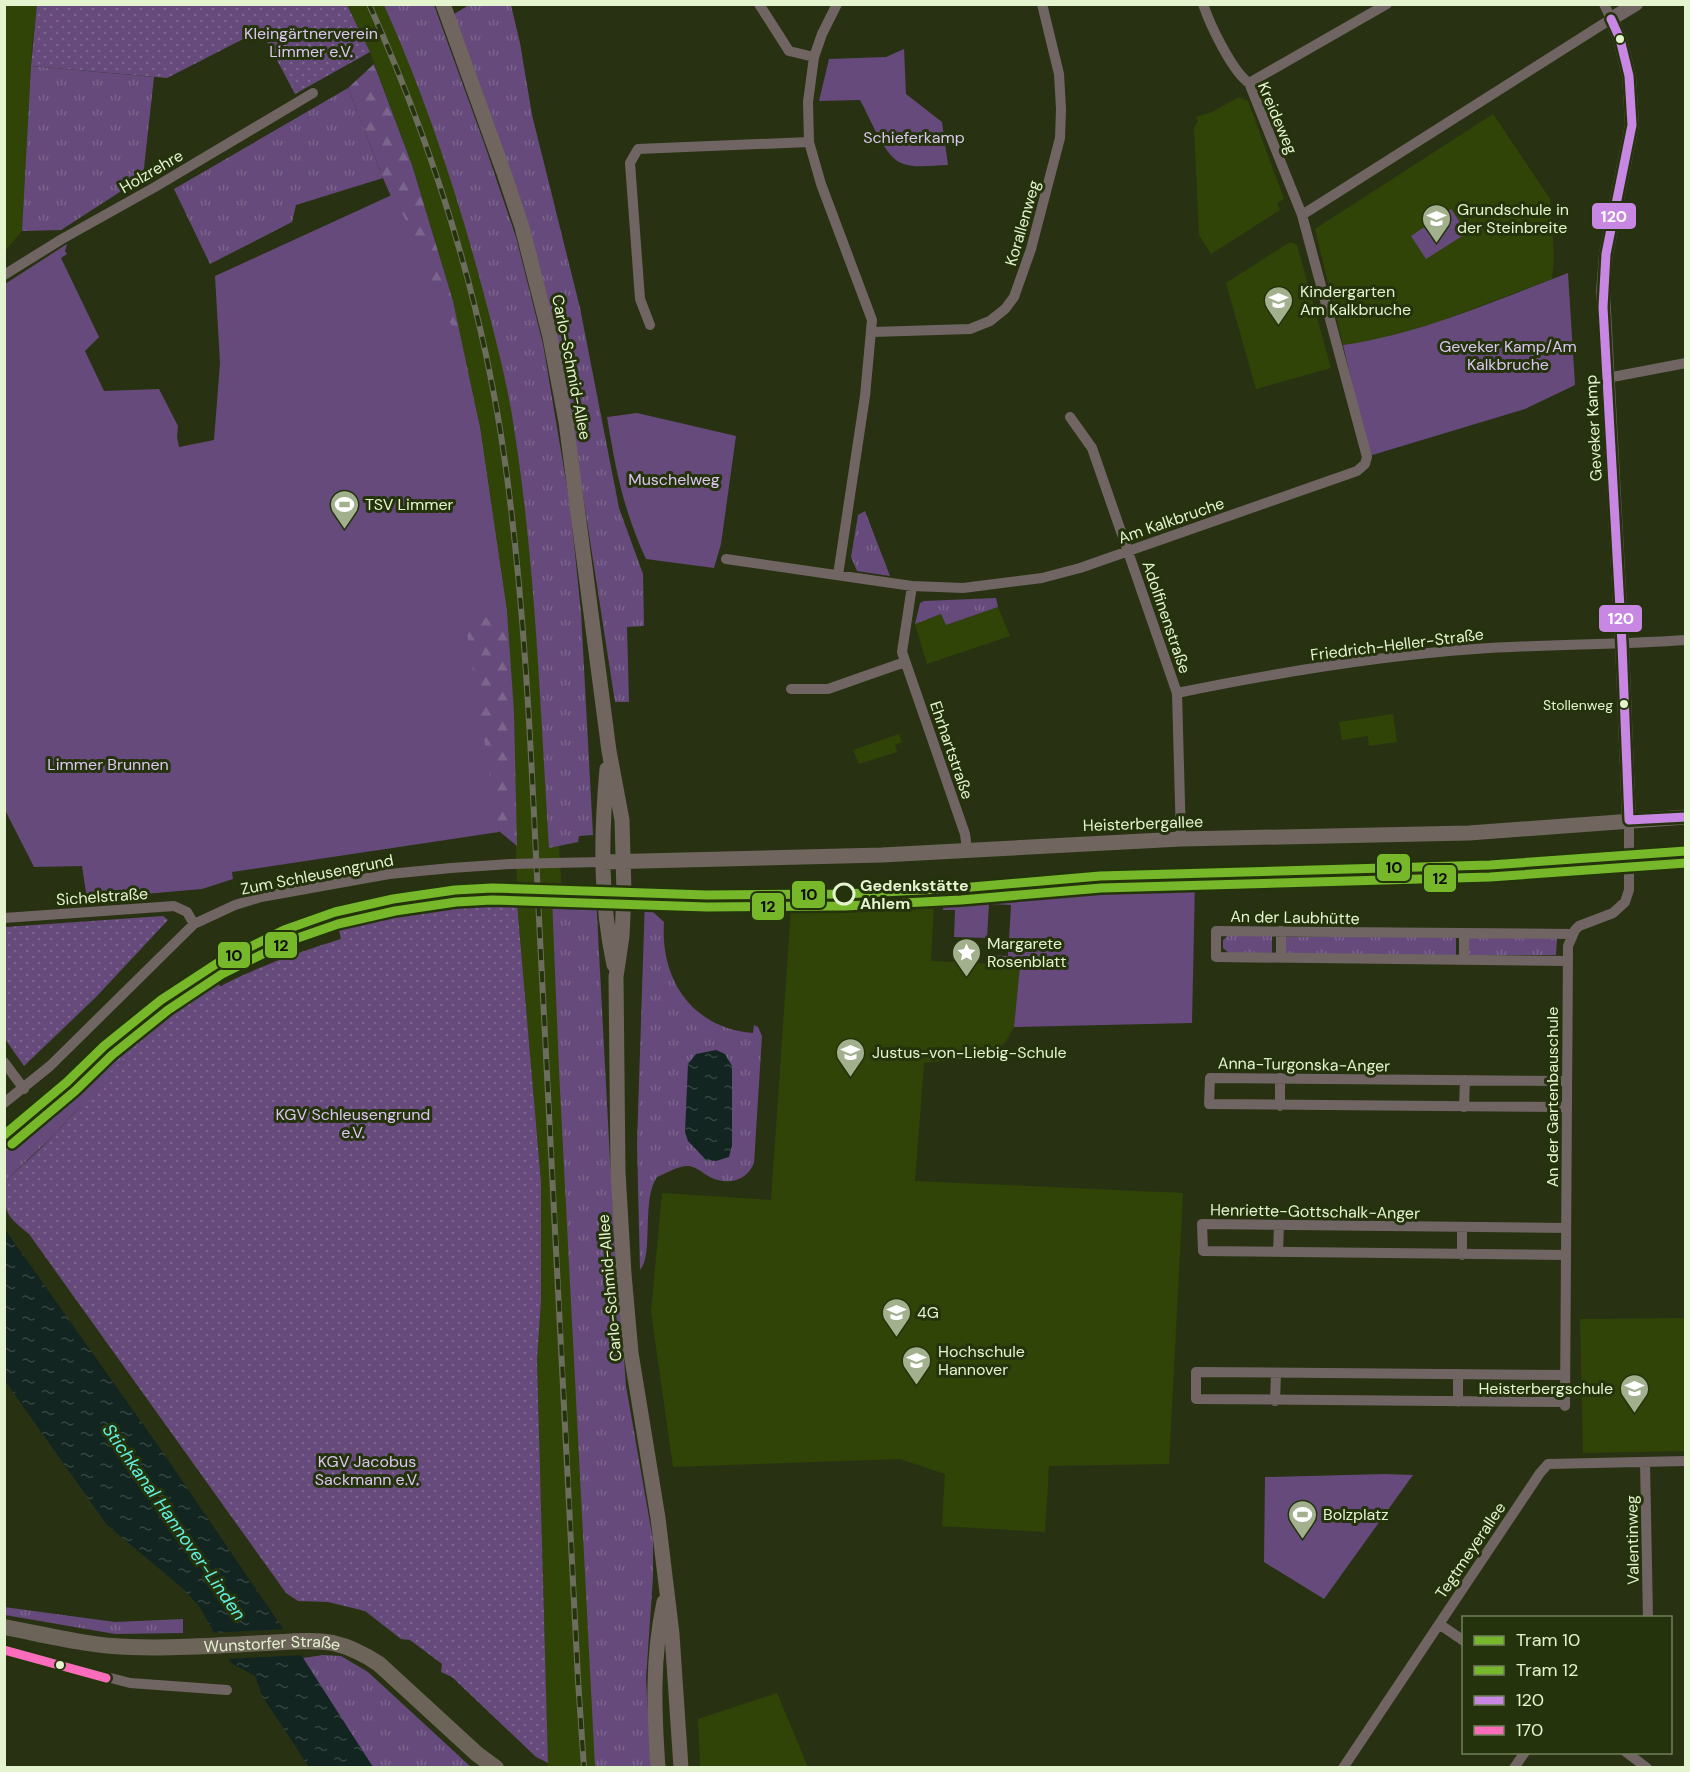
<svg xmlns="http://www.w3.org/2000/svg" width="1690" height="1772" viewBox="0 0 1690 1772" font-family="'DM Sans',sans-serif">
<style>
.built{fill:#314407}
.grass{fill:url(#grass-tufts)}
.forest{fill:url(#forest-firs)}
.park{fill:#654a7b}
.garden{fill:url(#garden-dots)}
.water{fill:url(#water-ripples)}
.pier{fill:#283212}
.lines{fill:none;stroke-linecap:round;stroke-linejoin:round}
.minor{stroke:#706563;stroke-width:10}
.tertiary{stroke:#706563;stroke-width:14}
.secondary{stroke:#70655f;stroke-width:15}
.primary{stroke:#6d6459;stroke-width:16}
.rail-casing{stroke:#6c6d5e;stroke-width:6}
.rail{stroke:#25330d;stroke-width:4;stroke-dasharray:11;stroke-linecap:butt}
.minor-bridge{stroke:#706563;stroke-width:10}
.bus-1-casing{stroke:#25330d;stroke-width:14}
.bus-2-casing{stroke:#25330d;stroke-width:14}
.bus-1{stroke:#c787e3;stroke-width:9}
.bus-2{stroke:#fb6dba;stroke-width:9}
.tram-1-casing{stroke:#25330d;stroke-width:14}
.tram-2-casing{stroke:#25330d;stroke-width:14}
.tram-1{stroke:#76b82a;stroke-width:9}
.tram-2{stroke:#76b82a;stroke-width:9}
.bus-dot{fill:#e4f4cf;stroke:#25330d;stroke-width:2}
.stop-dot{fill:#25330d;stroke:#e4f4cf;stroke-width:3}
.labels{text-anchor:middle;stroke-width:6;stroke-linejoin:round;paint-order:stroke}
.bus-label{font-size:14px;fill:#e4f4cf;stroke:#25330d;text-anchor:end}
.park-label{font-size:16px;fill:#dcc7f2;stroke:#25330d}
.street-label{font-size:16px;fill:#e4f4cf;stroke:#25330d}
.poi-label{font-size:16px;fill:#e4f4cf;stroke:#25330d;text-anchor:start}
.stop-label{font-size:16px;font-weight:bold;fill:#e4f4cf;stroke:#25330d;text-anchor:start}
.water-label{font-size:18px;font-style:italic;fill:#61f1e4;stroke:#25330d}
.line-badge{stroke:#25330d;stroke-width:2}
.badge-label{font-size:16px;text-anchor:middle;font-weight:bold;fill:#fff}
.pale-badge-label{font-size:16px;text-anchor:middle;font-weight:bold;fill:#111}
</style>
<defs>
<pattern id="grass-tufts" width="24" height="20" patternUnits="userSpaceOnUse" patternTransform="scale(1.5)"><rect width="24" height="20" fill="#654a7b"/><path d="M3 7l-1-3M5 7V3M7 7l1-3M15 17l-1-3M17 17v-4M19 17l1-3" fill="none" stroke="#7b658d"/></pattern>
<pattern id="forest-firs" width="22" height="20" patternUnits="userSpaceOnUse" patternTransform="scale(1.5)"><rect width="22" height="20" fill="#654a7b"/><path d="M5 1l3.5 6h-7zM16 11l3.5 6h-7z" fill="#7b658d"/></pattern>
<pattern id="garden-dots" width="8" height="8" patternUnits="userSpaceOnUse" patternTransform="scale(1.5)"><rect width="8" height="8" fill="#654a7b"/><path d="M2 2h.1M6 6h.1" fill="none" stroke="#7b658d" stroke-width="1.8" stroke-linecap="round"/></pattern>
<pattern id="water-ripples" width="26" height="14" patternUnits="userSpaceOnUse" patternTransform="scale(1.5)"><rect width="26" height="14" fill="#132521"/><path d="M2 4q2-2 4 0t4 0M15 11q2-2 4 0t4 0" fill="none" stroke="#354540"/></pattern>
</defs>
<rect width="100%" height="100%" fill="#283212"/>
<!-- built -->
<path class="built" d="M5,5H37L32,47L22,231L5,251Z
M347,5H402L416,41L517,411L550,703L562,895L569,1137L624,1767H548L537,1360L541,1301V1182L517,903L514,712L463,352L453,301L412,165L370,52Z
M1239,97L1248,101L1284,199L1277,203L1280,210L1211,254L1199,235L1194,128L1198,121L1196,117L1212,112Z
M1493,114L1550,199L1554,257L1552,279L1438,322L1377,340L1343,345L1315,229Z
M1290,242L1297,245L1331,368L1256,389L1226,283Z
M998,607L1010,636L927,664L915,624L941,614L946,625Z
M1393,714L1397,742L1369,746L1368,736L1342,740L1339,722Z
M899,734L902,742L895,745L897,752L859,764L853,750Z
M934,903L931,961L1020,965L1014,1027L1005,1043L986,1056L924,1063L915,1181L1183,1193L1169,1464L1049,1466L1045,1532L942,1526L945,1474L900,1459L673,1467L651,1312L662,1193L771,1200L791,909Z
M1685,1318V1451L1583,1453L1580,1319Z
M777,1693L808,1767H700L698,1719Z"/>
<!-- grass -->
<path class="grass" d="M384,5H434L484,143L516,237L543,344L570,505L581,612L593,835L579,836L578,842L549,848C540,708 536,567 514,428C507,380 494,333 482,287C456,190 425,96 384,5Z
M469,5H511L520,43L532,115L580,308L619,508L643,574L644,626L627,627L629,702H615L565,379L454,14Z
M31,66L154,77L143,177L61,230L22,231Z
M348,88L383,178L296,205L292,222L210,264L174,189Z
M865,511L890,576L857,571L851,557L858,515Z
M996,598L998,607L946,625L941,614L915,624L920,603L924,601Z
M596,896L610,1160L626,1386L653,1540V1577L646,1679L651,1767H595L559,1070L552,897Z
M645,899H653V912L664,922C660,980 692,1028 753,1033L754,1025L758,1027L762,1036L754,1163C747,1181 727,1186 710,1177C704,1174 697,1167 689,1166C679,1165 667,1173 657,1177C641,1200 654,1255 640,1270L637,1144Z
M1230,934L1272,935V954H1230L1223,948V940Z
M1456,936V956L1288,954L1284,951L1285,937Z
M1469,938H1557L1556,955H1470L1468,953Z
M212,971L220,986L166,1020L123,1059L50,1139L5,1181L4,1141C46,1111 80,1073 119,1040C148,1014 179,992 212,971Z
M4,1607L115,1622L183,1619V1633L115,1634L5,1615Z
M323,1655L341,1656L368,1672L471,1767H372L303,1658Z"/>
<!-- forest -->
<path class="forest" d="M374,64L412,165L453,301L480,428L507,612L514,712L517,846L494,827L406,231L383,178L348,88Z"/>
<!-- park -->
<path class="park" d="M904,49L906,94L942,122L948,165C934,165 914,169 901,163C883,155 870,117 860,100L819,101L829,59L886,57Z
M394,194L463,352L480,428L507,612L465,621L499,832L232,872L233,879L202,889L87,899L82,866L34,867L5,810V284L67,244L65,251L67,254L61,258L99,337L85,351L104,391L159,389L178,426L177,437L179,447L214,440L220,363L215,276Z
M1451,209L1467,233L1426,259L1411,236Z
M1568,273L1575,385L1525,409L1369,456L1343,345C1421,334 1494,301 1568,273Z
M637,413L736,436L721,544L714,568L646,559C623,509 616,471 607,417Z
M1195,882L1192,1023L1014,1027L1020,965L986,964V955L1008,956L1011,905L989,904L987,938L954,937L955,910H943L944,892L1026,885L1025,898L1045,899V889Z
M1385,1474L1413,1475L1324,1599L1264,1562L1265,1477Z"/>
<!-- garden -->
<path class="garden" d="M37,4L347,5L370,52L295,94L261,30L167,78L31,66Z
M517,903L541,1182V1301L537,1360L548,1763L536,1757L452,1677L441,1672L442,1664L410,1640L401,1639L365,1611L328,1602L298,1601L286,1593L29,1234C4,1214 4,1212 5,1181C20,1167 37,1153 52,1137C89,1098 123,1052 167,1019C219,981 279,958 341,939L337,922L435,906Z
M163,916L168,920L96,997L24,1066L5,1039V927Z"/>
<!-- water -->
<path class="water" d="M716,1050L725,1054L732,1066V1146L729,1157L716,1161L706,1160L688,1141L685,1132L688,1064L696,1054Z
M4,1228L162,1451L303,1658L373,1767H309L262,1696L255,1676L231,1663L199,1606L182,1588L107,1525L5,1381Z"/>
<!-- pier -->
<path class="pier" d="M287,1629L304,1655L225,1659L210,1633Z"/>
<g class="lines">
<!-- minor -->
<path class="minor" d="M759,4L789,51L814,57
M837,4L822,34L814,57L808,102L809,142L821,184L872,320L865,396L838,575
M1249,83L1387,4
M1302,215L1611,19L1604,4
M4,275L62,239L155,187L313,93
M650,325L640,299L630,163L638,149L809,142
M872,332L970,329L990,321L1005,309L1014,297L1031,249L1060,138L1061,109L1059,74L1042,4
M1607,378L1686,363
M1070,417L1092,448L1177,693L1181,839
M726,559L912,586L963,588L1042,578L1080,568L1357,471L1365,464L1367,457L1302,215L1249,83C1232,71 1210,25 1203,4
M912,586L902,652L965,834L967,849
M791,689H828L905,662
M1177,693C1275,673 1375,656 1475,649C1545,644 1616,645 1686,640
M553,863L602,862
M4,918L174,906L187,912L194,924
M1464,933V960
M1281,958V931
M1568,961L1216,957V931L1573,934
M4,1062L24,1089
M1567,1081L1210,1078L1209,1104L1567,1107
M4,1103L50,1066L194,924L235,905L261,897L389,874L451,868L510,864
M1280,1106V1078
M1464,1107L1465,1080
M1462,1228V1255
M1278,1252L1279,1225
M1565,1255L1203,1251L1202,1224L1566,1228
M1458,1374V1402
M1275,1401L1276,1373
M1565,1402L1196,1399V1372L1565,1375
M1565,1406L1568,946L1575,930L1579,926L1613,913L1625,902L1629,890V820
M1645,1462L1648,1618
M1439,1624L1464,1641
M4,1650L130,1683L227,1690
M1626,1752L1647,1768
M1343,1768L1540,1473L1548,1464L1686,1461
M1514,1768L1525,1752"/>
<!-- tertiary -->
<path class="tertiary" d="M1629,820L1622,644L1603,292L1606,254L1632,125L1629,76L1620,39L1611,19L1636,4"/>
<!-- secondary -->
<path class="secondary" d="M443,4L504,173L522,227L550,337L566,422L609,751L622,820L624,893L622,936L616,977L618,1172L624,1274L631,1353L658,1518L672,1634L681,1768
M607,769C601,835 600,900 614,965
M602,862L882,855L1181,839L1469,833L1686,817
M658,1768C654,1710 652,1658 664,1602"/>
<!-- primary -->
<path class="primary" id="s1" d="M4,1627C46,1635 89,1646 131,1647C176,1649 220,1645 265,1643C287,1642 312,1639 333,1643C351,1647 364,1654 379,1664L477,1754L496,1768"/>
<defs>
<path id="rail" d="M369,4C434,149 483,304 505,462C527,620 532,779 540,938C553,1186 566,1433 578,1680L584,1768"/>
</defs>
<!-- rail casing -->
<use href="#rail" class="rail-casing"/>
<!-- rail -->
<use href="#rail" class="rail"/>
<!-- minor-bridge -->
<path class="minor-bridge" d="M510,864L553,863"/>
<defs>
<path id="bus-1" d="M1611,19L1620,39L1629,76L1632,125L1606,254L1603,307L1622,644L1629,820
M1629,820L1686,817"/>
<path id="bus-2" d="M4,1650L106,1678"/>
</defs>
<!-- bus-1 casing -->
<use href="#bus-1" class="bus-1-casing"/>
<!-- bus-2 casing -->
<use href="#bus-2" class="bus-2-casing"/>
<!-- bus-1 -->
<use href="#bus-1" class="bus-1"/>
<!-- bus-2 -->
<use href="#bus-2" class="bus-2"/>
<defs>
<path id="tram-1" d="M4,1135L67,1082L104,1046L161,1000L216,964L284,930L335,912L393,899L455,890L492,888L707,895L844,894L960,888L1100,876L1490,865L1686,851"/>
<path id="tram-2" d="M12,1144L75,1091L112,1055L168,1010L222,974L289,941L338,924L395,911L456,902L492,900L707,907L845,906L961,900L1101,888L1490,877L1686,863"/>
</defs>
<!-- tram-1 casing -->
<use href="#tram-1" class="tram-1-casing"/>
<!-- tram-2 casing -->
<use href="#tram-2" class="tram-2-casing"/>
<!-- tram-1 -->
<use href="#tram-1" class="tram-1"/>
<!-- tram-2 -->
<use href="#tram-2" class="tram-2"/>
</g>
<!-- icons -->
<defs>
<symbol id="school-pin" viewBox="-11 -11 22 30"><path d="M0 17L-7.5 6A9.5 9.5 0 1 1 7.5 6Z" fill="#a2b08d" stroke="#25330d"/><path d="M0-5L7-2L0 1L-7-2ZM-4 1L0 2.5L4 1V4Q0 6-4 4Z" fill="#fff"/></symbol>
<symbol id="stadium-pin" viewBox="-11 -11 22 30"><path d="M0 17L-7.5 6A9.5 9.5 0 1 1 7.5 6Z" fill="#a2b08d" stroke="#25330d"/><path d="M0-5a6.5 5 0 1 0 0 10a6.5 5 0 1 0 0-10ZM-3.5-1.8h7v3.6h-7Z" fill="#fff"/></symbol>
<symbol id="sight-pin" viewBox="-11 -11 22 30"><path d="M0 17L-7.5 6A9.5 9.5 0 1 1 7.5 6Z" fill="#a2b08d" stroke="#25330d"/><path d="M0-6L1.8-2.2L6-1.7L2.9 1.2L3.7 5.4L0 3.3L-3.7 5.4L-2.9 1.2L-6-1.7L-1.8-2.2Z" fill="#fff"/></symbol>
<symbol id="university-pin" viewBox="-11 -11 22 30"><path d="M0 17L-7.5 6A9.5 9.5 0 1 1 7.5 6Z" fill="#a2b08d" stroke="#25330d"/><path d="M0-5L7-2L0 1L-7-2ZM-4 1L0 2.5L4 1V4Q0 6-4 4Z" fill="#fff"/></symbol>
</defs>
<g fill-rule="evenodd">
<use href="#school-pin" x="1420" y="202" width="33" height="45"/>
<use href="#school-pin" x="1262" y="284" width="33" height="45"/>
<use href="#stadium-pin" x="328" y="488" width="33" height="45"/>
<use href="#sight-pin" x="950" y="936" width="33" height="45"/>
<use href="#university-pin" x="834" y="1036" width="33" height="45"/>
<use href="#university-pin" x="880" y="1296" width="33" height="45"/>
<use href="#university-pin" x="900" y="1344" width="33" height="45"/>
<use href="#school-pin" x="1618" y="1372" width="33" height="45"/>
<use href="#stadium-pin" x="1286" y="1498" width="33" height="45"/>
</g>
<!-- markers -->
<g class="bus-dot">
<circle cx="1620" cy="39" r="5"/>
<circle cx="1624" cy="704" r="5"/>
<circle cx="60" cy="1665" r="5"/>
</g>
<circle class="stop-dot" cx="844" cy="894" r="10"/>
<g class="labels">
<!-- bus labels -->
<g class="bus-label">
<text x="1613" y="710">Stollenweg</text>
</g>
<!-- park labels -->
<g class="park-label">
<text x="311" y="39">Kleingärtnerverein<tspan x="311" dy="18">Limmer e.V.</tspan></text>
<text x="914" y="143">Schieferkamp</text>
<text x="1508" y="352">Geveker Kamp/Am<tspan x="1508" dy="18">Kalkbruche</tspan></text>
<text x="674" y="485">Muschelweg</text>
<text x="108" y="770">Limmer Brunnen</text>
<text x="353" y="1120">KGV Schleusengrund<tspan x="353" dy="18">e.V.</tspan></text>
<text x="367" y="1467">KGV Jacobus<tspan x="367" dy="18">Sackmann e.V.</tspan></text>
</g>
<!-- street labels -->
<g class="street-label">
<text transform="translate(1278 118) rotate(67)" y="6">Kreideweg</text>
<text transform="translate(151 171) rotate(-30)" y="6">Holzrehre</text>
<text transform="translate(1022 223) rotate(-74)" y="6">Korallenweg</text>
<text transform="translate(572 367) rotate(79)" y="6">Carlo-Schmid-Allee</text>
<text transform="translate(1593 428) rotate(-93)" y="6">Geveker Kamp</text>
<text transform="translate(1171 520) rotate(-19)" y="6">Am Kalkbruche</text>
<text transform="translate(1167 617) rotate(71)" y="6">Adolfinenstraße</text>
<text transform="translate(1397 644) rotate(-7)" y="6">Friedrich-Heller-Straße</text>
<text transform="translate(952 750) rotate(71)" y="6">Ehrhartstraße</text>
<text transform="translate(1143 823) rotate(-2)" y="6">Heisterbergallee</text>
<text transform="translate(317 874) rotate(-11)" y="6">Zum Schleusengrund</text>
<text transform="translate(102 896) rotate(-4)" y="6">Sichelstraße</text>
<text transform="translate(1295 917) rotate(1)" y="6">An der Laubhütte</text>
<text transform="translate(1304 1064) rotate(1)" y="6">Anna-Turgonska-Anger</text>
<text transform="translate(1552 1097) rotate(-90)" y="6">An der Gartenbauschule</text>
<text transform="translate(1315 1211) rotate(1)" y="6">Henriette-Gottschalk-Anger</text>
<text transform="translate(609 1288) rotate(-95)" y="6">Carlo-Schmid-Allee</text>
<text transform="translate(1632 1540) rotate(-91)" y="6">Valentinweg</text>
<text transform="translate(1470 1550) rotate(-56)" y="6">Tegtmeyerallee</text>
<text dy="6" stroke="none"><textPath href="#s1" startOffset="270">Wunstorfer Straße</textPath></text>
</g>
<!-- poi labels -->
<g class="poi-label">
<text x="1457" y="215">Grundschule in<tspan x="1457" dy="18">der Steinbreite</tspan></text>
<text x="1300" y="297">Kindergarten<tspan x="1300" dy="18">Am Kalkbruche</tspan></text>
<text x="365" y="510">TSV Limmer</text>
<text x="987" y="949">Margarete<tspan x="987" dy="18">Rosenblatt</tspan></text>
<text x="872" y="1058">Justus-von-Liebig-Schule</text>
<text x="917" y="1318">4G</text>
<text x="938" y="1357">Hochschule<tspan x="938" dy="18">Hannover</tspan></text>
<text x="1613" y="1394" text-anchor="end">Heisterbergschule</text>
<text x="1323" y="1520">Bolzplatz</text>
</g>
<!-- stop labels -->
<g class="stop-label">
<text x="860" y="891">Gedenkstätte<tspan x="860" dy="18">Ahlem</tspan></text>
</g>
<!-- water labels -->
<g class="water-label">
<text transform="translate(174 1522) rotate(55)" y="6">Stichkanal Hannover-Linden</text>
</g>
</g>
<g class="line-badge">
<rect x="1591" y="202" width="46" height="28" rx="6" fill="#c787e3"/>
<rect x="1598" y="604" width="45" height="29" rx="6" fill="#c787e3"/>
<rect x="1376" y="853" width="35" height="29" rx="6" fill="#76b82a"/>
<rect x="1423" y="864" width="34" height="29" rx="6" fill="#76b82a"/>
<rect x="791" y="880" width="35" height="29" rx="6" fill="#76b82a"/>
<rect x="751" y="892" width="34" height="29" rx="6" fill="#76b82a"/>
<rect x="264" y="931" width="34" height="28" rx="6" fill="#76b82a"/>
<rect x="217" y="941" width="34" height="28" rx="6" fill="#76b82a"/>
</g>
<g class="badge-label">
<text x="1614" y="222">120</text>
<text x="1621" y="624">120</text>
</g>
<g class="pale-badge-label">
<text x="1394" y="873">10</text>
<text x="1440" y="884">12</text>
<text x="809" y="900">10</text>
<text x="768" y="912">12</text>
<text x="281" y="951">12</text>
<text x="234" y="961">10</text>
</g>
<!-- border -->
<rect width="1690" height="1772" fill="none" stroke="#e4f4cf" stroke-width="12"/>
<!-- legend -->
<rect x="1462" y="1616" width="210" height="138" fill="#25330d" stroke="#71805b" stroke-width="1.5"/>
<rect x="1474" y="1636" width="30" height="9" fill="#76b82a" stroke="#71805b" stroke-width="1.5"/>
<text x="1516" y="1646" font-size="18" fill="#e4f4cf">Tram 10</text>
<rect x="1474" y="1666" width="30" height="9" fill="#76b82a" stroke="#71805b" stroke-width="1.5"/>
<text x="1516" y="1676" font-size="18" fill="#e4f4cf">Tram 12</text>
<rect x="1474" y="1696" width="30" height="9" fill="#c787e3" stroke="#71805b" stroke-width="1.5"/>
<text x="1516" y="1706" font-size="18" fill="#e4f4cf">120</text>
<rect x="1474" y="1726" width="30" height="9" fill="#fb6dba" stroke="#71805b" stroke-width="1.5"/>
<text x="1516" y="1736" font-size="18" fill="#e4f4cf">170</text>
</svg>
